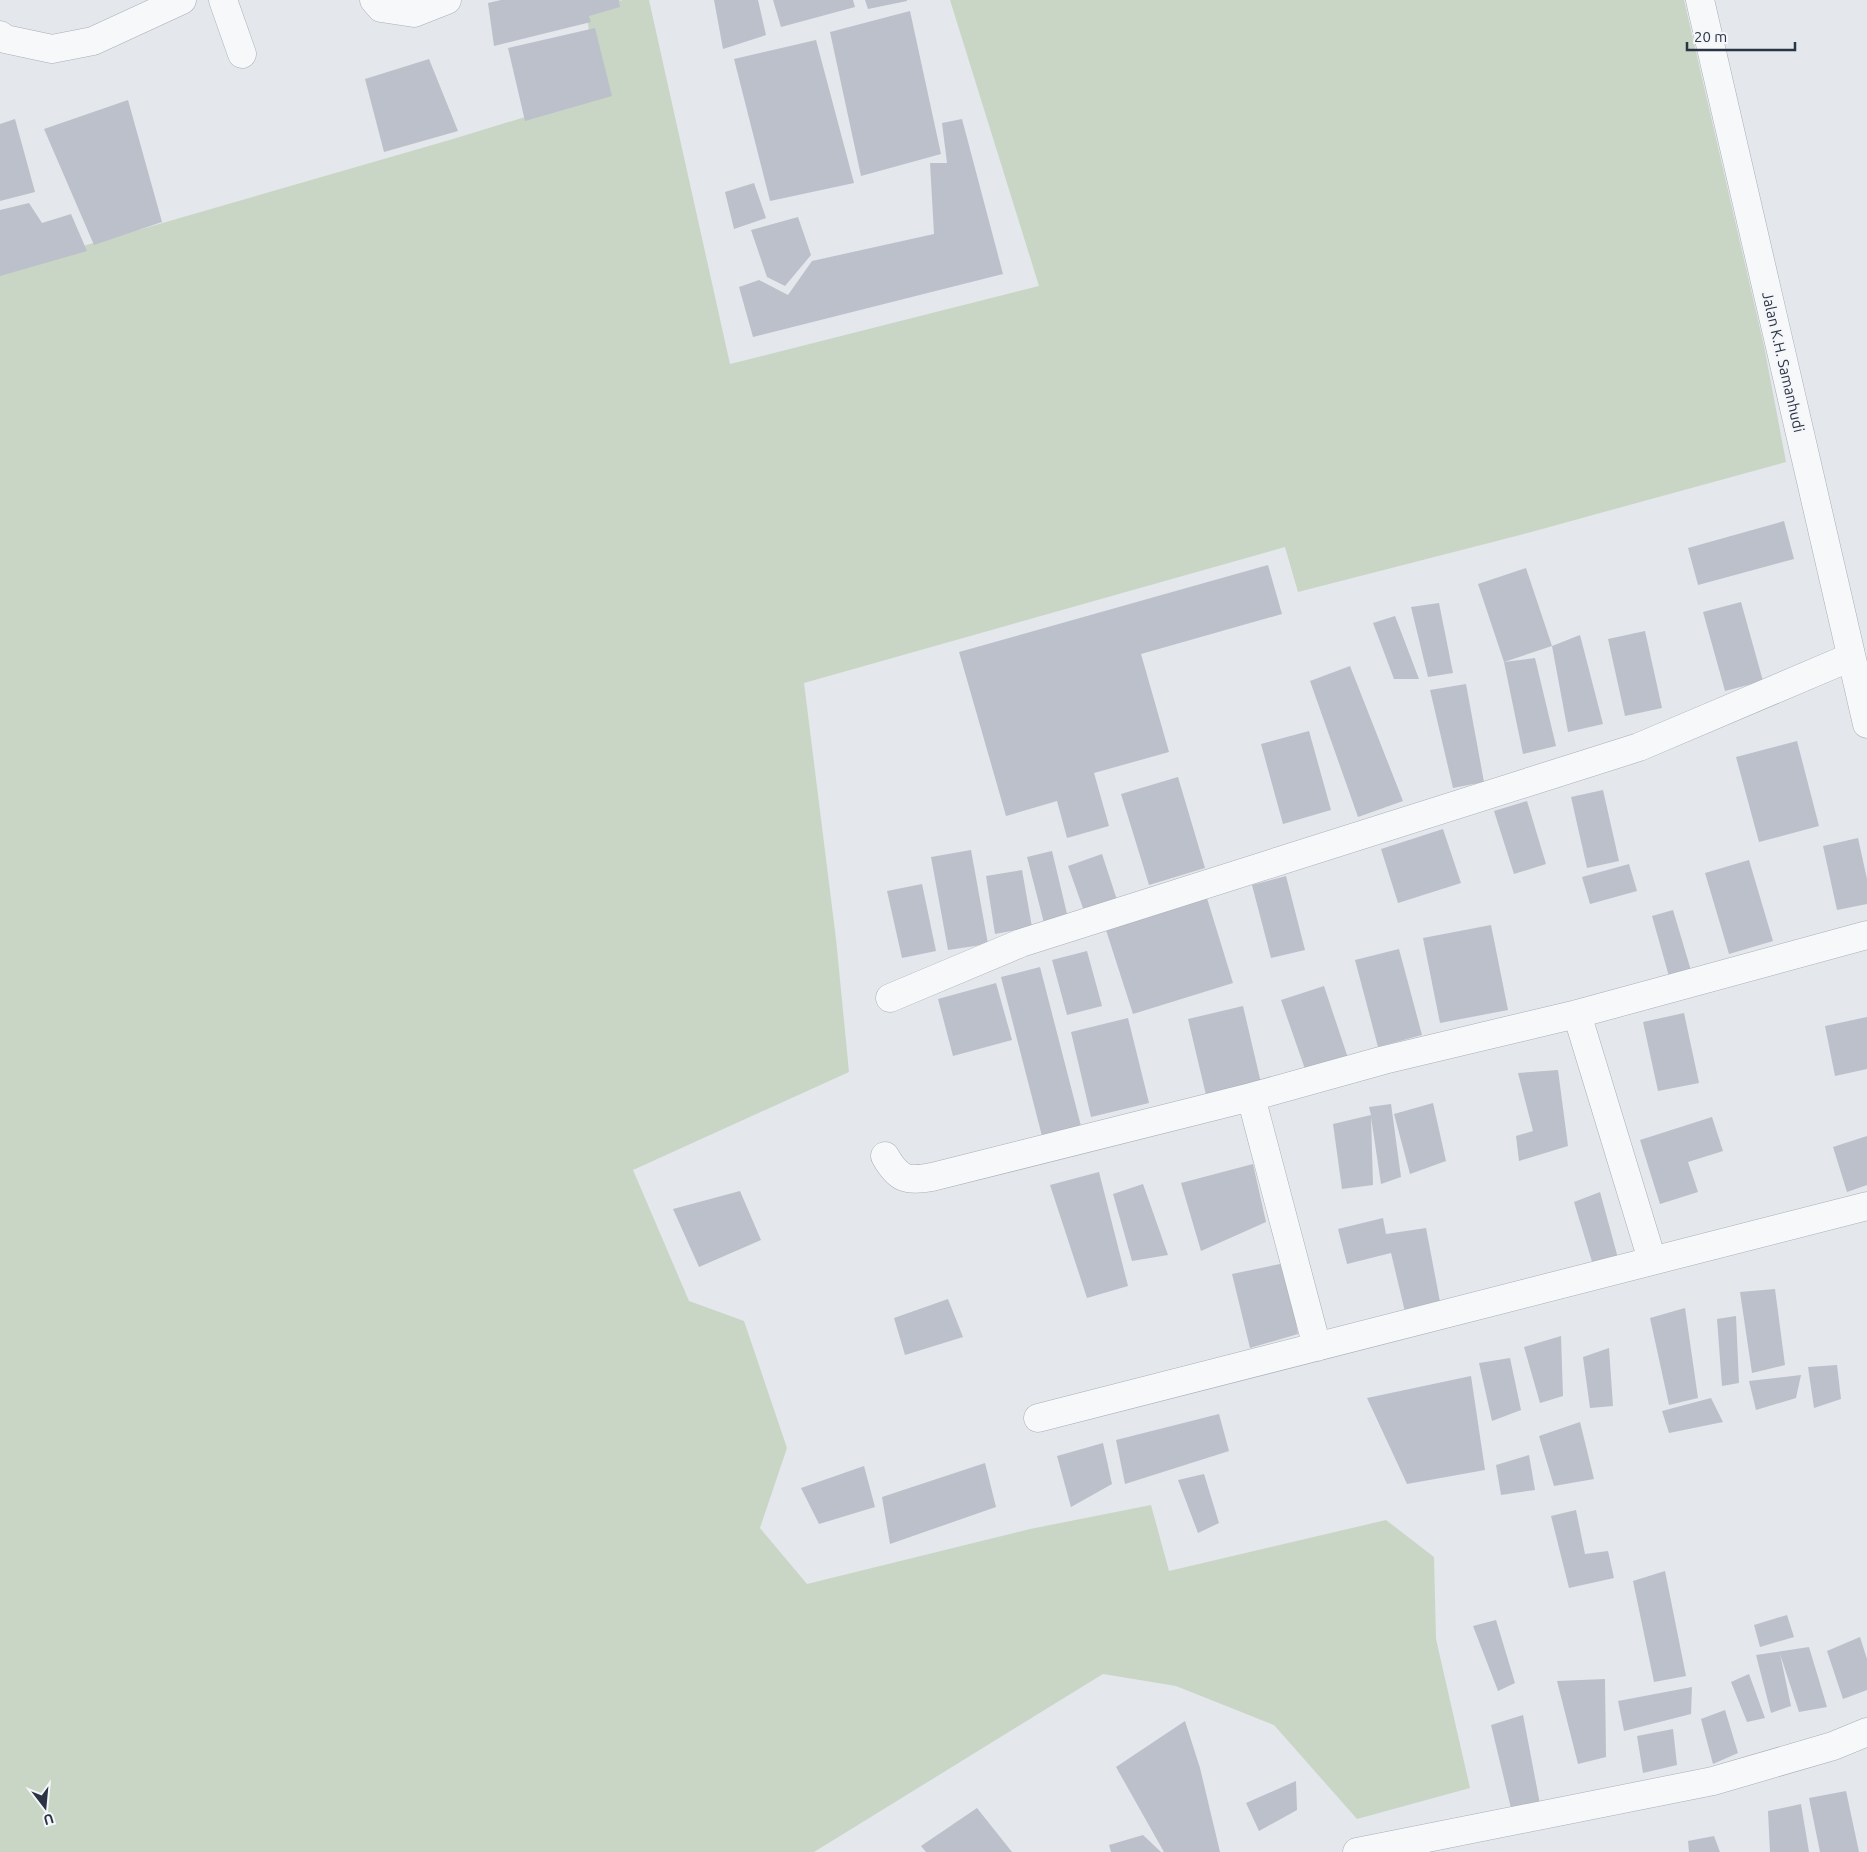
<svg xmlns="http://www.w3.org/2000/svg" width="1867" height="1852" viewBox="0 0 1867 1852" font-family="Ubuntu,sans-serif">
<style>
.green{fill:#c9d6c5}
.building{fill:#bbc0ca}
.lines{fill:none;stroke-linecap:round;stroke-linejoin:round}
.minor-casing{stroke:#a9aeb7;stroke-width:29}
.minor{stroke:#f7f8fa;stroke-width:28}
.labels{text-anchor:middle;stroke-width:4.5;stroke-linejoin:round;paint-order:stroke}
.street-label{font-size:15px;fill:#2b3445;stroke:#f4f6f9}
</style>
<rect width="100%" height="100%" fill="#e4e7ec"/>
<!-- green -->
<path class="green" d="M623,0H649L730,364L1039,286L950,0H1684L1764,346L1786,462L1520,535L1298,592L1285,547L804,683L836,939L849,1072L633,1170L689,1301L744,1321L787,1448L760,1528L807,1584L1030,1529L1151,1505L1169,1571L1386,1520L1434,1557L1436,1639L1470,1788L1357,1819L1274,1725L1176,1686L1103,1674L814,1852H0V270L453,139L600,94L585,7Z"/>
<!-- building -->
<path class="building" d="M501,0H619L620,7L589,16L591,22L494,46L488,3Z
M714,0H758L766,35L723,49Z
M773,0H853L855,7L781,27Z
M865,0H907V1L868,9Z
M910,11L941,154L861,176L830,32Z
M595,28L612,96L525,121L508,48Z
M816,40L854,183L770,201L734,59Z
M429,59L458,131L384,152L365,79Z
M128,100L162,222L94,245L44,129Z
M15,119L35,192L0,201V124Z
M962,119L1003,274L753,337L739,287L759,280L788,295L812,261L934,234L930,163H947L942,123Z
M754,183L766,218L734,229L725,192Z
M29,203L42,223L71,214L87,251L0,276V210Z
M798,217L811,255L785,286L767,277L751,230Z
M1784,521L1794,559L1698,585L1688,548Z
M1268,565L1282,614L1141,654L1169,752L1094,773L1109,826L1067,838L1057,801L1006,816L959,652Z
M1526,568L1552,646L1504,662L1478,584Z
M1741,602L1763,681L1725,691L1703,612Z
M1439,603L1453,673L1428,677L1411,607Z
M1395,616L1419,679H1394L1373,623Z
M1645,631L1662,708L1625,716L1608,639Z
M1580,635L1603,724L1568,732L1552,646Z
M1535,658L1556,746L1523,754L1504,662Z
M1350,666L1403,801L1358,817L1310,681Z
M1466,684L1484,782L1453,788L1430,690Z
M1309,731L1331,810L1283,824L1261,744Z
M1797,741L1819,826L1759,842L1736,757Z
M1178,777L1205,868L1149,885L1121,794Z
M1603,790L1619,861L1587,868L1571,797Z
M1527,801L1546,864L1514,874L1494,811Z
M1443,829L1461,883L1398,903L1381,849Z
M1858,838L1867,879V904L1837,910L1823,846Z
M971,850L988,944L948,950L931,857Z
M1052,851L1068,918L1044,923L1027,857Z
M1102,854L1117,900L1084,911L1068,866Z
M1749,860L1773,941L1729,954L1705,873Z
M1629,864L1637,891L1590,904L1582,877Z
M1022,870L1032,927L995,934L986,876Z
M1286,876L1305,950L1271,958L1252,885Z
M922,884L936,951L902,958L887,891Z
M1206,895L1233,983L1133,1014L1105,927Z
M1673,910L1692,974L1670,980L1652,916Z
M1491,925L1508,1010L1440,1023L1423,938Z
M1399,949L1422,1035L1378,1047L1355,960Z
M1087,951L1102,1006L1067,1015L1052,960Z
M1040,967L1081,1126L1042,1136L1001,977Z
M996,983L1012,1040L953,1056L938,999Z
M1324,986L1348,1058L1306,1072L1281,1000Z
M1243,1006L1261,1083L1206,1095L1188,1019Z
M1684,1013L1699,1083L1658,1091L1643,1022Z
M1867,1017V1069L1835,1076L1825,1026Z
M1128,1018L1149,1103L1091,1117L1071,1032Z
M1558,1070L1568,1146L1519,1161L1516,1136L1533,1131L1518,1073Z
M1433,1103L1446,1161L1410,1174L1394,1114Z
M1391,1104L1401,1177L1381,1184L1371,1117L1373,1185L1342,1189L1333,1124L1371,1115L1369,1107Z
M1712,1117L1723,1151L1688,1162L1698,1192L1660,1204L1640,1140Z
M1867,1136V1185L1847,1192L1833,1147Z
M1253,1164L1266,1222L1201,1251L1181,1183Z
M1099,1172L1128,1286L1087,1298L1050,1185Z
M1143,1184L1168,1255L1132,1261L1113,1194Z
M740,1191L761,1240L699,1267L673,1209Z
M1600,1192L1618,1258L1593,1265L1574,1202Z
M1383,1218L1386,1234L1426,1228L1441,1307L1406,1316L1391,1253L1347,1264L1338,1229Z
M1285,1263L1298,1334L1250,1348L1232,1274Z
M1775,1289L1785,1365L1752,1373L1740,1292Z
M948,1299L963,1337L905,1355L894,1318Z
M1685,1308L1698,1398L1669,1405L1650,1318Z
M1736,1316L1739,1383L1722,1386L1717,1319Z
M1561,1336L1563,1396L1540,1403L1524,1347Z
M1609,1348L1613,1406L1590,1408L1583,1357Z
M1510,1358L1521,1410L1492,1421L1479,1363Z
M1837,1365L1841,1399L1814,1408L1808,1367Z
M1801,1375L1796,1398L1756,1410L1749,1381Z
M1471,1376L1485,1470L1407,1484L1367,1398Z
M1711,1398L1723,1422L1669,1433L1662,1411Z
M1219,1414L1229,1451L1125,1484L1116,1440Z
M1580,1422L1594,1479L1554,1486L1539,1436Z
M1103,1443L1112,1484L1071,1507L1057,1456Z
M1529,1455L1535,1490L1501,1495L1496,1465Z
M985,1463L996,1507L890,1544L882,1497Z
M864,1466L875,1507L819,1524L801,1488Z
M1204,1474L1219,1523L1198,1533L1178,1480Z
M1576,1510L1585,1554L1608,1551L1614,1578L1569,1588L1551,1516Z
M1665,1571L1686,1676L1654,1682L1633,1581Z
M1787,1615L1794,1637L1760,1647L1754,1625Z
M1496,1620L1515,1683L1498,1691L1473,1626Z
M1860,1637L1867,1659V1690L1843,1699L1827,1651Z
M1809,1647L1827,1707L1799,1712L1780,1654L1791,1706L1771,1713L1756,1655Z
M1749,1674L1765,1718L1747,1722L1731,1682Z
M1605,1679L1606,1757L1578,1764L1557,1681Z
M1692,1687L1691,1714L1624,1731L1618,1701Z
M1725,1710L1738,1753L1713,1764L1701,1719Z
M1523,1715L1540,1804L1511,1808L1491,1725Z
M1185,1721L1200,1768L1220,1852H1164L1116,1767Z
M1673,1729L1677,1765L1643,1773L1637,1736Z
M1296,1781L1297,1810L1259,1831L1246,1803Z
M1846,1791L1859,1852H1820L1809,1798Z
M1801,1804L1809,1852H1770L1768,1811Z
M977,1808L1012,1852H926L921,1846Z
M1143,1835L1161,1852H1111L1109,1845Z
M1714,1836L1720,1852H1689L1688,1841Z"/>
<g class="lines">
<defs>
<path id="minor" d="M223,0L242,54
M374,0L381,8L414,13L447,0
M1700,0L1867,724
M0,35L5,39L52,49L93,41L182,0
M890,998L1021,943L1639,747L1851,657
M1577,1014L1652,1260
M1251,1097L1317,1347
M885,1156C898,1179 907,1182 932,1177L1251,1097L1384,1060L1577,1014L1867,935
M1038,1418L1867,1206
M1357,1852L1713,1781L1833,1746L1867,1732"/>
</defs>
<!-- minor casing -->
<use href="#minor" class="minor-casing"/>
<!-- minor -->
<use href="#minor" class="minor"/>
</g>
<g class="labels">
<!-- street labels -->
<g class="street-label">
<text transform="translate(1783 362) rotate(77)" y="5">Jalan K.H. Samanhudi</text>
</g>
</g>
<!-- north arrow -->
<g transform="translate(45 1807) rotate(164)" stroke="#f4f6f9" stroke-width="4" paint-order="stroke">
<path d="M0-4L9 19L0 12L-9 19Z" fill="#2b3445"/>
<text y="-8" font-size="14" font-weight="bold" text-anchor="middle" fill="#2b3445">U</text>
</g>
<!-- scale -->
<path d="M1687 42v8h108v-8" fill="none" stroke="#2b3445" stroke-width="2.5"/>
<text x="1694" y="42" font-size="15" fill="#2b3445" stroke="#f4f6f9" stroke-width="4" paint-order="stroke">20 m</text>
</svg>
